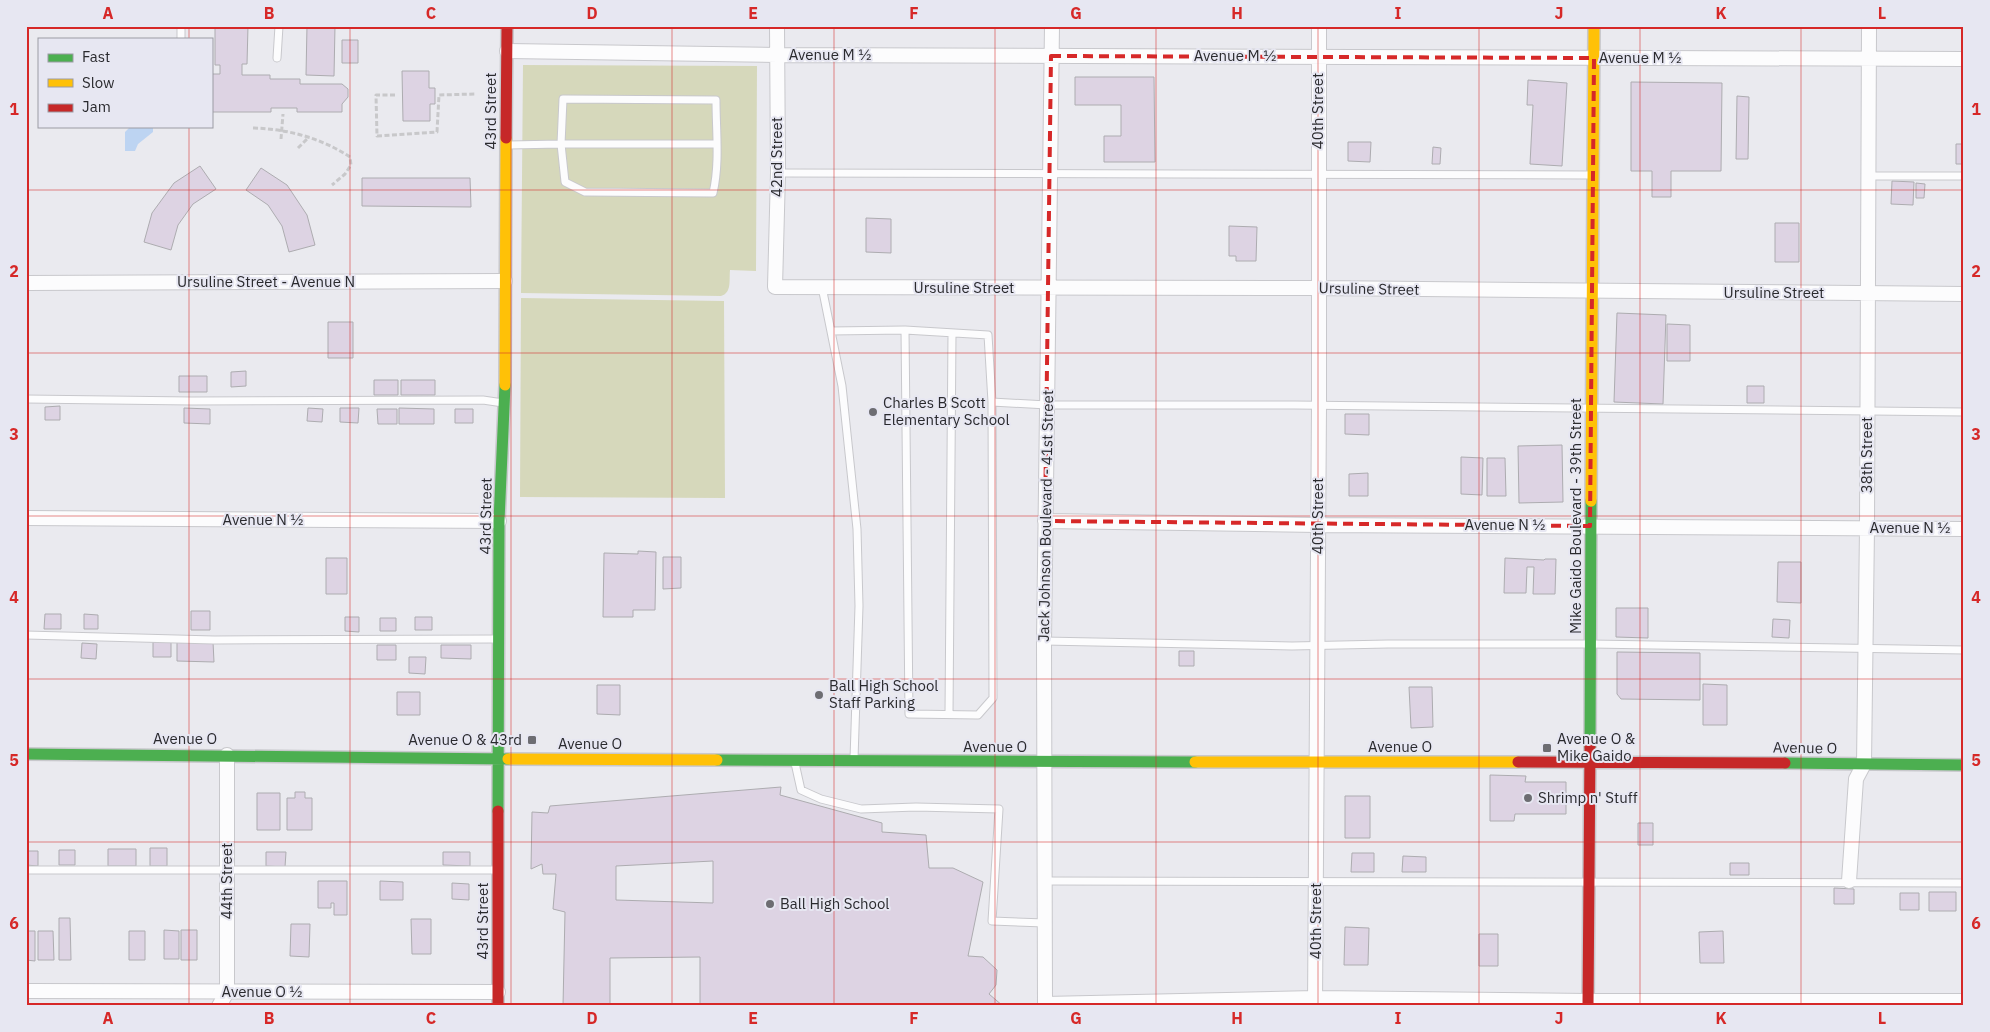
<svg xmlns="http://www.w3.org/2000/svg" width="1990" height="1032" viewBox="0 0 1990 1032" font-family="'IBM Plex Sans',sans-serif">
<style>
.green{fill:#d6d8bb}
.water{fill:#bdd4f2}
.building{fill:#ddd3e3;stroke:#adacb0;fill-rule:evenodd}
.lines{fill:none;stroke-linecap:round;stroke-linejoin:round}
.lane-casing{stroke:#c8c8cc;stroke-width:9}
.street-casing{stroke:#c8c8cc;stroke-width:16}
.fast-casing{stroke:#c8c8cc;stroke-width:14}
.slow-casing{stroke:#c8c8cc;stroke-width:14}
.jam-casing{stroke:#c8c8cc;stroke-width:14}
.path{stroke:#c8c8ca;stroke-width:3;stroke-dasharray:5 2.5;stroke-linecap:butt}
.lane{stroke:#fcfcfd;stroke-width:7}
.street{stroke:#fcfcfd;stroke-width:14}
.fast{stroke:#4caf50;stroke-width:11}
.slow{stroke:#ffc107;stroke-width:11}
.jam{stroke:#c62828;stroke-width:11}
.marked{fill:none;stroke:#d62828;stroke-width:4;stroke-dasharray:10 6;stroke-linejoin:round}
.grid{fill:none;stroke:#d62828;stroke-width:1;stroke-opacity:0.55}
.poi-dot{fill:#6d6d72;stroke:#e7e7f2;stroke-width:2}
.labels{text-anchor:middle;stroke-width:4;stroke-linejoin:round;paint-order:stroke}
.street-label{font-size:15px;fill:#2a2a2e;stroke:#e7e7f2}
.poi-label{font-size:15px;fill:#2a2a2e;stroke:#e7e7f2;text-anchor:start}
.neatline{fill:none;stroke:#d62828;stroke-width:2}
.grid-label{font-size:16px;text-anchor:middle;font-weight:bold;fill:#d62828}
</style>
<rect width="100%" height="100%" fill="#eaeaef"/>
<!-- green -->
<path class="green" d="M523,65L757,66L756,271L730,270C729,280 732,293 721,296L521,293Z
M521,298L724,301L725,498L520,497Z"/>
<!-- water -->
<path class="water" d="M131,126H153V132L138,144L135,151H125V132Z"/>
<!-- building -->
<path class="building" d="M215,26H248L247,64H242V75H270V79H300V84H342L348,89V97L342,104V112H297V108H271V112H211V74H220V65H215Z
M307,26H335L334,76L306,75Z
M342,40H358V63H342Z
M402,71H429V88H435V104H430V121H403Z
M1075,77H1154L1155,162H1104V136H1121V105H1075Z
M1528,80L1567,83L1562,166L1530,164L1533,105H1527Z
M1631,82L1722,83L1721,171H1671V197H1652V171H1631Z
M1737,96L1749,97L1748,159H1736Z
M1348,142H1371L1370,162L1348,161Z
M1956,144H1964V164H1956Z
M1433,147L1441,148L1440,164H1432Z
M200,166L216,189L193,204L178,225L171,250L144,242L152,213L174,183Z
M261,168L287,185L307,215L315,245L289,252L282,226L268,205L246,190Z
M362,178H470L471,207L362,206Z
M1892,181L1914,182L1913,205L1891,204Z
M1916,183L1925,184L1924,198H1916Z
M866,218L891,219V253L866,252Z
M1775,223H1799V262H1775Z
M1229,226L1257,227L1256,261H1236V256H1229Z
M1617,313L1666,315L1663,404L1614,402Z
M328,322H353V358H328Z
M1667,324L1690,325V361H1667Z
M246,371V386L231,387V372Z
M179,376H207V392H179Z
M374,380H398V395H374Z
M401,380H435V395H401Z
M1747,386H1764V403H1747Z
M60,406V420H45V407Z
M184,408L210,409V424L184,423Z
M308,408L323,409L322,422L307,421Z
M340,408H359L358,423L340,422Z
M399,408L434,409V424H399Z
M377,409H397V424H378Z
M455,409H473V423H455Z
M1345,414H1369V435L1345,434Z
M1562,445L1563,502L1519,503L1518,446Z
M1461,457L1483,458L1482,495L1461,494Z
M1487,458H1505L1506,496H1487Z
M1368,473V496H1349V474Z
M638,551L656,552L655,610H633V617H603L604,553L638,554Z
M663,557H681V588L663,589Z
M326,558H347V594H326Z
M1505,558L1544,560L1545,559H1556L1555,594H1533L1534,567H1527L1526,593H1504Z
M1778,562H1801V603L1777,602Z
M1616,608H1648V638L1616,637Z
M191,611H210V630H191Z
M45,614H61V629H44Z
M84,614L98,615V629H84Z
M345,617H359V632L345,631Z
M415,617H432V630H415Z
M380,618H396V631H380Z
M1773,619L1790,620L1789,638L1772,637Z
M177,641L213,642L214,662L177,661Z
M153,642H171V657H153Z
M82,643L97,644L96,659L81,658Z
M377,645H396V660H377Z
M441,645H471V659L441,658Z
M1179,651H1194V666H1179Z
M1617,652L1700,653V700L1621,699L1617,694Z
M409,657H426L425,674L409,673Z
M1703,684L1727,685V725H1703Z
M597,685H620V715L597,714Z
M1409,687H1432L1433,727L1411,728Z
M397,692H420V715H397Z
M1490,775L1526,776L1525,782H1566V814H1515L1514,821H1490Z
M781,787L780,795L882,823V832L926,835L929,868H953L983,882L968,956L983,957L997,970L996,985L989,994L1003,1006H700V957L610,958V1006H563L565,912L553,909L556,874H543L542,864L531,869L532,812L548,813L550,806ZM713,861V903L616,900V866Z
M295,792H305V798H312V830H287V798H295Z
M257,793H280V830H257Z
M1345,796H1370V838H1345Z
M1638,823H1653V845H1638Z
M150,848H167V866H150Z
M108,849H136V866H108Z
M59,850H75V865H59Z
M26,851H38V866L26,865Z
M266,852H286L285,867L266,866Z
M443,852H470V866L443,865Z
M1352,853H1374V872H1351Z
M1403,856L1426,857V872H1402Z
M1730,863H1749V875H1730Z
M318,881H347V915H334V903H331V908H318Z
M380,881L403,882V900H380Z
M452,883L469,884V900L452,899Z
M1834,888L1854,889V904H1834Z
M1929,892H1956V911H1929Z
M1900,893H1919V910H1900Z
M59,918H70L71,960H59Z
M411,919H431V954H412Z
M291,924H310L309,957L290,956Z
M1345,927L1369,928L1368,965H1344Z
M164,930L179,931V959H164Z
M181,930H197V960H181Z
M26,931H35V961L26,960Z
M38,931H53L54,960H38Z
M129,931H145V960H129Z
M1723,931L1724,963H1700L1699,932Z
M1479,934H1498V966H1479Z"/>
<g class="lines">
<defs>
<path id="lane" d="M181,26V39
M277,58L279,26
M509,145L561,144L565,182L585,192L713,193C720,163 716,131 716,100L563,99L561,144H717
M778,173L1592,175
M1868,176H1964
M822,287L842,386L857,529L859,606L854,759
M905,330L909,714L978,715L993,698L992,402
M831,331L905,330L988,335L992,402L1047,405H1294L1964,412
M26,399L192,401L483,400L503,403
M26,635L214,640L498,639
M1044,641L1292,646L1388,644H1591L1964,650
M949,714L952,333
M795,763L801,790L821,799L861,809L916,807L999,809L992,921L1045,923
M26,870H496
M1045,881L1964,883"/>
<path id="street" d="M777,26L778,173L775,287L1319,288L1964,294
M507,51L777,55L1964,59
M26,283L505,281
M26,518L499,521
M1045,521L1318,525L1964,529
M1849,881L1856,779L1864,764L1867,528L1869,26
M26,991L498,992
M1045,1004L1315,998L1588,1001H1964
M219,1006L227,992V755
M1045,1006L1044,641L1052,26
M1315,1006L1319,406V26"/>
<path id="fast" d="M1590,747L1591,501
M26,754L508,759
M717,760L1195,762
M1785,763L1964,765
M498,811L499,521L505,385"/>
<path id="slow" d="M505,385L506,138
M1591,501L1594,26
M508,759L717,760
M1195,762H1518"/>
<path id="jam" d="M506,138L507,26
M1518,762L1785,763
M498,1006V811
M1588,1006L1590,747"/>
</defs>
<!-- lane casing -->
<use href="#lane" class="lane-casing"/>
<!-- street casing -->
<use href="#street" class="street-casing"/>
<!-- fast casing -->
<use href="#fast" class="fast-casing"/>
<!-- slow casing -->
<use href="#slow" class="slow-casing"/>
<!-- jam casing -->
<use href="#jam" class="jam-casing"/>
<!-- path -->
<path class="path" d="M395,95H376L377,136L437,132L439,95L475,94
M253,128C288,129 321,138 350,157L351,165L345,174L332,185
M281,139L283,114
M298,148L309,137"/>
<!-- lane -->
<use href="#lane" class="lane"/>
<!-- street -->
<use href="#street" class="street"/>
<!-- fast -->
<use href="#fast" class="fast"/>
<!-- slow -->
<use href="#slow" class="slow"/>
<!-- jam -->
<use href="#jam" class="jam"/>
</g>
<!-- marked area -->
<path class="marked" d="M1051,56L1594,58L1590,526L1045,521Z"/>
<!-- grid -->
<path class="grid" d="M189,26V39M350,26V1006M511,26V1006M672,26V1006M834,26V1006M995,26V1006M1156,26V1006M1318,26V1006M1479,26V1006M1640,26V1006M1801,26V1006M189,126V1006M26,190H1964M26,353H1964M26,516H1964M26,679H1964M26,842H1964"/>
<!-- markers -->
<g class="poi-dot">
<circle cx="873" cy="412" r="5"/>
<circle cx="819" cy="695" r="5"/>
<rect x="527" y="735" width="10" height="10" rx="2.5"/>
<rect x="1542" y="743" width="10" height="10" rx="2.5"/>
<circle cx="1528" cy="798" r="5"/>
<circle cx="770" cy="904" r="5"/>
</g>
<g class="labels">
<!-- street labels -->
<g class="street-label">
<text x="830" y="60">Avenue M ½</text>
<text x="1235" y="61">Avenue M ½</text>
<text x="1640" y="63">Avenue M ½</text>
<text transform="translate(491 111) rotate(-90)" y="5">43rd Street</text>
<text transform="translate(1318 111) rotate(-90)" y="5">40th Street</text>
<text transform="translate(777 157) rotate(-90)" y="5">42nd Street</text>
<text x="266" y="287">Ursuline Street - Avenue N</text>
<text x="964" y="293">Ursuline Street</text>
<text transform="translate(1369 289) rotate(1)" y="5">Ursuline Street</text>
<text x="1774" y="298">Ursuline Street</text>
<text transform="translate(1867 455) rotate(-90)" y="5">38th Street</text>
<text transform="translate(486 516) rotate(-89)" y="5">43rd Street</text>
<text transform="translate(1046 516) rotate(-89)" y="5">Jack Johnson Boulevard - 41st Street</text>
<text transform="translate(1318 516) rotate(-90)" y="5">40th Street</text>
<text transform="translate(1576 516) rotate(-90)" y="5">Mike Gaido Boulevard - 39th Street</text>
<text x="263" y="525">Avenue N ½</text>
<text x="1505" y="530">Avenue N ½</text>
<text x="1910" y="533">Avenue N ½</text>
<text x="185" y="744">Avenue O</text>
<text x="590" y="749">Avenue O</text>
<text x="995" y="752">Avenue O</text>
<text x="1400" y="752">Avenue O</text>
<text transform="translate(1805 748) rotate(1)" y="5">Avenue O</text>
<text transform="translate(227 881) rotate(-90)" y="5">44th Street</text>
<text transform="translate(483 921) rotate(-90)" y="5">43rd Street</text>
<text transform="translate(1316 921) rotate(-90)" y="5">40th Street</text>
<text x="262" y="997">Avenue O ½</text>
</g>
<!-- poi labels -->
<g class="poi-label">
<text x="883" y="408">Charles B Scott<tspan x="883" dy="17">Elementary School</tspan></text>
<text x="829" y="691">Ball High School<tspan x="829" dy="17">Staff Parking</tspan></text>
<text x="1557" y="744">Avenue O &amp;<tspan x="1557" dy="17">Mike Gaido</tspan></text>
<text x="522" y="745" text-anchor="end">Avenue O &amp; 43rd</text>
<text x="1538" y="803">Shrimp n' Stuff</text>
<text x="780" y="909">Ball High School</text>
</g>
</g>
<!-- border -->
<rect width="1990" height="1032" fill="none" stroke="#e7e7f2" stroke-width="55"/>
<!-- legend -->
<rect x="38" y="38" width="175" height="90" fill="#e7e7f2" stroke="#9b9ba4"/>
<rect x="48" y="54" width="25" height="8" fill="#4caf50" stroke="#9b9ba4"/>
<text x="82" y="62" font-size="15" fill="#2a2a2e">Fast</text>
<rect x="48" y="79" width="25" height="8" fill="#ffc107" stroke="#9b9ba4"/>
<text x="82" y="88" font-size="15" fill="#2a2a2e">Slow</text>
<rect x="48" y="104" width="25" height="8" fill="#c62828" stroke="#9b9ba4"/>
<text x="82" y="112" font-size="15" fill="#2a2a2e">Jam</text>
<rect x="28" y="28" width="1934" height="976" class="neatline"/>
<g class="grid-label">
<text x="108" y="19">A</text>
<text x="269" y="19">B</text>
<text x="431" y="19">C</text>
<text x="592" y="19">D</text>
<text x="753" y="19">E</text>
<text x="914" y="19">F</text>
<text x="1076" y="19">G</text>
<text x="1237" y="19">H</text>
<text x="1398" y="19">I</text>
<text x="1559" y="19">J</text>
<text x="1721" y="19">K</text>
<text x="1882" y="19">L</text>
<text x="14" y="115">1</text>
<text x="1976" y="115">1</text>
<text x="14" y="277">2</text>
<text x="1976" y="277">2</text>
<text x="14" y="440">3</text>
<text x="1976" y="440">3</text>
<text x="14" y="603">4</text>
<text x="1976" y="603">4</text>
<text x="14" y="766">5</text>
<text x="1976" y="766">5</text>
<text x="14" y="929">6</text>
<text x="1976" y="929">6</text>
<text x="108" y="1024">A</text>
<text x="269" y="1024">B</text>
<text x="431" y="1024">C</text>
<text x="592" y="1024">D</text>
<text x="753" y="1024">E</text>
<text x="914" y="1024">F</text>
<text x="1076" y="1024">G</text>
<text x="1237" y="1024">H</text>
<text x="1398" y="1024">I</text>
<text x="1559" y="1024">J</text>
<text x="1721" y="1024">K</text>
<text x="1882" y="1024">L</text>
</g>
</svg>
